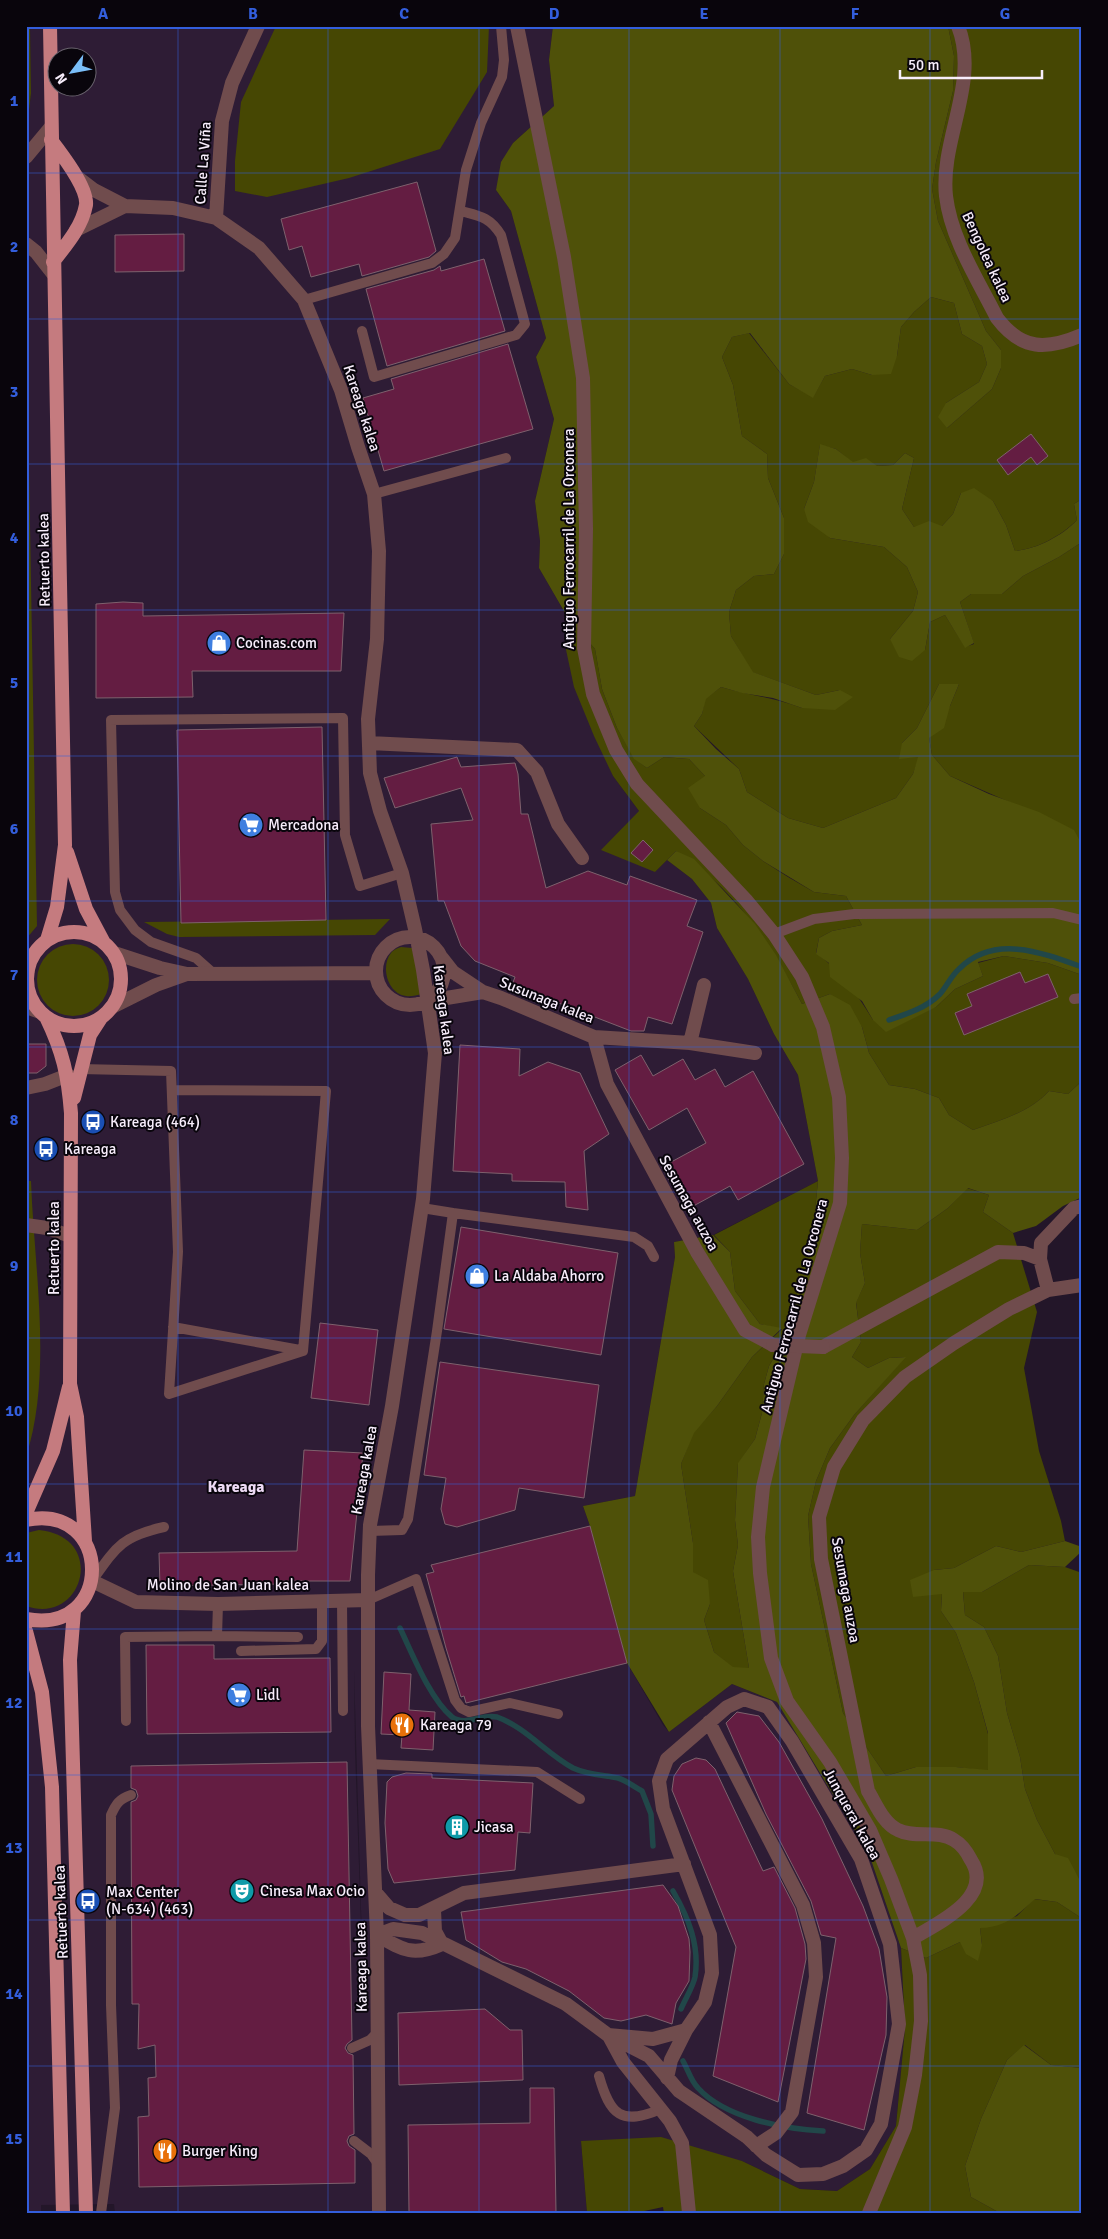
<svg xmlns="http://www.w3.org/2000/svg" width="1108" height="2239" viewBox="0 0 1108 2239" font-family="Signika,sans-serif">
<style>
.built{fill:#2e1c35;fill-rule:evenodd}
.green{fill:#464703}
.forest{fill:#4f5109}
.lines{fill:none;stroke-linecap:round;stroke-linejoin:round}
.stream{stroke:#214749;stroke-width:5.5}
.building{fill:#641d42;stroke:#7e616d}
.service{stroke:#704c4d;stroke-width:10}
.minor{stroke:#704c4d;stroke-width:14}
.primary{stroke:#c57b7f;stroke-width:14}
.minor-bridge{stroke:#704c4d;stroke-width:14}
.grid{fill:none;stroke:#335edc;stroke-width:1;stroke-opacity:0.55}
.labels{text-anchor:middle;stroke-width:4;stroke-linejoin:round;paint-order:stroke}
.street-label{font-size:15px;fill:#f7edfb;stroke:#09050c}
.poi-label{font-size:15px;fill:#f7edfb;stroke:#09050c;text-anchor:start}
.neighbourhood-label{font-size:16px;font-weight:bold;fill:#eddaf5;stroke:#09050c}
.neatline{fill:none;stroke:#335edc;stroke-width:2}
.grid-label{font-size:16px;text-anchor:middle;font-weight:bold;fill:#335edc}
</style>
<rect width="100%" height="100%" fill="#231629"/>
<!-- built -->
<path class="built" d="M30,26H553L549,60L554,106L513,143L496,190L511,211L546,338L536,357L554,419L535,501L540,541L539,568L568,618L565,645L613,776L639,811L655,872L667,860L692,879L711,903L717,928L748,979L774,1034L798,1075L818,1181L713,1235L674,1242L675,1257L635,1496L583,1506L590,1526L627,1663L663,1725L669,1732L732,1684L777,1702L869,1854L901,1948L905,2028L896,2126L870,2169L837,2191L800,2189L742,2161L581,2141L587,2213H115L114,2204L41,2205V2213H26V138L31,93ZM58,58H88V88H58ZM354,1670L364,2011L355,1750Z"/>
<!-- green -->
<path class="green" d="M26,26H30L31,93L26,138Z
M276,26H489L487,72L440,149L349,178L267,197L235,191V161L241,102Z
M948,26H1082V499L1074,504L1077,520C1061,536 1037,549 1015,551L1006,525L993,501L961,493L953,514L942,526L914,527L902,509L914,458L905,453L893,465L877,466L853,463L836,449L820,445L814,482L804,509L830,538L884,547L907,567L918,592L913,611L890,639L925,650L930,622L945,615L965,647L974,644L960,602L971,594H1002L1023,576L1059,557L1082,542V844L1073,830L950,776L932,755L929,738L950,706L959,684H939L917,728L902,743L919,757L913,774L896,798L823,828L788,818L747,792L739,769L694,726L702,714L705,699L721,687C748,695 775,698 802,708L840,690L816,695L752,672L731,636L729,612L736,590L754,576L774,574L784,554V518L768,478L767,454L742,436L733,385L722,357L732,337L749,333L789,384L813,397L825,376L852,369L872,375L897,356L901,327L914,312L931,297L954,303L962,334L982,346L987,364L979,382L946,403L947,428L992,389L1001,368V350L986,331L952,253L938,221L932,189L936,162L953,91L954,56Z
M26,296L37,926L26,939Z
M568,618L595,649L602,689L617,728L635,759L647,768L664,757L689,759L706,777L700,808L726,825L743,845L763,861L788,877L814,892L846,896L862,925L832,931L819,938L816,953C840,970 858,995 873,1020L936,1007L955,989L983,976L978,963L1004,956L1048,963L1082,975V1081L1068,1094L1049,1091C1029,1113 1000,1120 973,1130L949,1115L939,1098L915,1089L889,1085L869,1053L862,1027L830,994L802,1004C779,961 756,922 721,887C708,874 691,863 676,851L655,872L601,850L639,811L613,776L594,736L574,687L565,645Z
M390,919L375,935L179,937L167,934L144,922Z
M37 980a36 36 0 1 1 72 0a36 36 0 1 1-72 0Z
M401,947L412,948L422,994C417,995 411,997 406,996C388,994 380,967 391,953C393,950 398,948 401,947Z
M26,1181H31C34,1268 53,1373 26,1457Z
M818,1181L812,1240L799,1273L796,1303L789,1333L769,1366L764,1384L762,1413L755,1439L738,1464L735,1520L738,1545L733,1571L749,1668H733L714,1652L704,1620L710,1604L693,1572V1543L681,1464L693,1433L717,1406L752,1357L782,1329L760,1324L735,1291L730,1252L714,1235Z
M967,1188L989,1195L983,1212L1013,1233L1037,1312L1024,1368L1039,1451L1061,1521L1065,1541L1021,1552L996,1546L954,1568L934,1570L942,1593L941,1611L956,1633L974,1682L988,1734V1771L956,1767H916L886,1776L843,1713L811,1564L808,1516L816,1481L830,1448L854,1415L905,1357L889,1358L868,1368L852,1357L861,1342L856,1302L865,1283L860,1253L862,1224L917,1230L948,1208Z
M39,1530C108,1537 83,1626 26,1606V1533Z
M1029,1565L1065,1567L1082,1573V1884L1075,1872L1055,1854L1037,1820L1025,1789L1020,1757L1007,1713L998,1656L984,1627L965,1615L963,1591L982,1592Z
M1034,1899L1057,1902L1080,1917L1082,1913V2068L1051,2065L1025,2045L1007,2060L981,2119L965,2166L971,2197L1000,2213H664L663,2207L635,2213H587L581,2141L661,2137L742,2161L800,2189L837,2191L870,2169L896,2126L905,2028L901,1948L926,1958L960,1942L982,1945L980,1928L1017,1916Z"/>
<!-- forest -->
<path class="forest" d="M553,26H948L954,56L953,91L936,162L932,189L938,221L952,253L986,331L1001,350V368L992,389L947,428L938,417L946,403L979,382L987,364L982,346L962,334L954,303L931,297L914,312L901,327L897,356L891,374L872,375L852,369L825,376L813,398L789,384L750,333L732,337L722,357L733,385L742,436L767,454L768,478L784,518V554L774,574L754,576L736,590L729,612L731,636L753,672L816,695L840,690L853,697L835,710L802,708L773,698L742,693L721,687L706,699L702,714L694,726L716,749L739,769L747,792L788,818L823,828L896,798L913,774L918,757L899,759L902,743L917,728L939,684H959L950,706L944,728L929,738L932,755L950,776L989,794L1039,812L1074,830L1082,844V975L1048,963L1004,956L978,962L983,976L955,989L936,1007L886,1032L873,1020L862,1001L830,977L829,963L816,954L819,938L832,931L862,925L846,896L814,892L763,861L743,845L726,825L700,808L688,788L705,776L689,759L664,757L647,768L634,759L617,728L602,689L595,649L568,618L539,568L540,541L535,501L554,419L536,357L546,338L511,211L496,190L501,162L513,143L554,106L549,60Z
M820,444L836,449L853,462L866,458L877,466L893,465L905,453L914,458L902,509L914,527L929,521L942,526L953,514L961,493L974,488L993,501L1006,525L1015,551C1037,549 1062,536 1077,520L1074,504L1082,499V542L1059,557L1023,576L1002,594H971L960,602L974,643L965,648L945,615L930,622L925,650L912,661L899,657L890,639L913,611L918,592L907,567L884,547L830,538L808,522L804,509L814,482Z
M676,851L694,859L755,924L776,955L802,1004L830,994L850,1005L862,1027L869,1053L889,1085L915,1089L939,1098L949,1115L973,1130C1000,1120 1029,1113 1049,1091L1068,1094L1082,1081V1197L1063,1206L1036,1226L1013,1233L983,1212L989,1195L968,1188L948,1208L917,1230L862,1224L860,1253L865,1283L856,1303L861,1342L852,1357L868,1368L889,1358L906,1357L854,1415L830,1448L816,1481L808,1516L811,1564L843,1713L886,1776L916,1767H956L988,1770V1733L974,1682L956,1633L941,1611L942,1594L913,1597L910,1580L934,1570L954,1568L996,1546L1021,1552L1065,1541L1082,1547V1551L1065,1567L1029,1565L982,1592H963L965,1615L984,1627L998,1656L1007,1713L1020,1757L1025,1789L1037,1820L1055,1854L1068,1858L1082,1884L1080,1917L1057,1902L1035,1899C1016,1916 1006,1927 980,1928L982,1945L978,1961L966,1954L960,1942L926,1958L901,1948L869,1854L777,1702L732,1684L669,1732L627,1663L590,1526L583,1506L635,1496L675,1257L674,1242L713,1235L730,1252L735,1291L760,1324L782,1328L752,1357L717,1406L694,1433L681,1464L693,1543V1572L708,1580L710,1604L704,1620L714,1652L733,1667L749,1668L733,1571L738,1545L735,1520L738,1463L755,1439L762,1413L764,1384L769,1366L789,1333L796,1303L799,1273L812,1240L818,1181L798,1075L774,1034L748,979L717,928L711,903L692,879L667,860Z
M1024,2045L1051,2065L1082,2068V2213H1000L971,2197L965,2166L981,2119L1007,2060Z"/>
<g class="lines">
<!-- stream -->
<path class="stream" d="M889,1020C907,1014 926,1008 940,994C947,986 951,976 959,969C994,934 1041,952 1082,967
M400,1628C412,1653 430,1699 452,1717C466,1727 482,1713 497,1717C525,1727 547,1754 573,1768C588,1775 603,1775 618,1778C626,1780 634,1787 642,1791L651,1814L653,1846
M673,1891C688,1917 700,1945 695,1977C693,1987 685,1999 681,2009
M683,2061C688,2070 691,2081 698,2088C725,2118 784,2129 823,2131"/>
</g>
<!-- building -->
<path class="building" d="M417,182L436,251L429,257L362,276L359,264L311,277L302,246L289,250L281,219Z
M184,234V271L115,272V235Z
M484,259L505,331L387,366L366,289L434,270L440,266L441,271Z
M508,344L533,429L384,471L363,398L394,389L391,379Z
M1031,434L1048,456L1037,465L1031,457L1008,475L997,460Z
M123,602L143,603V616L344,613L341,671H192L193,697L96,698V604Z
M322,727L326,920L181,923L177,730Z
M457,757L461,767L515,763L518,774L521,814H528L546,888L588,871L627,885L630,876L697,900L687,926L703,932L672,1024L648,1017L644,1031H631L512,985L515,977L475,961L461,946L444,901H438L431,824L473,820L461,788L395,808L384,778Z
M643,840L653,850L642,862L631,853Z
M1020,972L1025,983L1048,974L1058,997L964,1035L955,1013L972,1006L967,994Z
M26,1044H46V1066L37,1073H26Z
M460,1045L520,1049L519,1076L548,1062L580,1073L609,1134L584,1151L588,1210L566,1207L565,1182L512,1181V1174L453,1171Z
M641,1055L653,1076L683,1059L695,1080L715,1069L725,1087L753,1071L804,1164L738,1200L730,1186L686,1210L662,1167L706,1143L687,1108L649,1130L615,1070Z
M461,1227L618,1253L601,1355L444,1329Z
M320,1323L378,1330L369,1405L311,1398Z
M440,1362L599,1385L584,1498L519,1488L515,1510L457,1527L445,1524L441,1509L446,1478L424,1475Z
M304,1450L363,1453L350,1581H282V1584L160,1586L159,1553L297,1551Z
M590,1526L627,1663L466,1703L464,1696L461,1697L446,1648L426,1574L434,1572L431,1565Z
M146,1645H214V1659L330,1658L331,1732L147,1734Z
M384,1672L411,1674L409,1710L435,1712L433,1750L401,1748L402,1735L381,1734Z
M737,1712L759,1716L779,1742L822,1819L863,1906L879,1949L887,1997L886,2035L864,2130L807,2113L836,1938L821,1935L811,1901L766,1814L726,1723Z
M696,1758L706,1760L715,1769L763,1871L774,1867L795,1908L805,1944L806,1959L778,2102L713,2076L736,1947L672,1790L674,1776L682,1764Z
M347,1762L352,2040L347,2044L345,2048L348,2053L353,2055L354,2134L349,2136L347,2141L349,2146L355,2150V2183L139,2187L138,2117L149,2116L148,2078L156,2077L155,2045L138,2049L139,2004H132L131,1802L136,1800L138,1796L136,1790L131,1788V1766Z
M406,1773L432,1774V1778L533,1783L530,1833L518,1832L515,1870L394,1883L388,1869L385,1823L387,1782L392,1777Z
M663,1885L678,1906L689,1939L690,1952L689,1981L676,2003L672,2024L646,2015L621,2021L604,2018L569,1991L526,1969L502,1962L466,1940L461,1912Z
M485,2009L510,2030H522L523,2080L399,2085L398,2013Z
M530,2088H554L556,2213H409L408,2125L530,2123Z"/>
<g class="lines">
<!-- service -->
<path class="service" d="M304,300L432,263L444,254L455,238L466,170L481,123L502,77L504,60L501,26
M362,331L374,377L516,335L525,324L501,235C490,217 480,216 461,211
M374,494L506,458
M774,934L814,919L854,914L1053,913L1082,920
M214,974L196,958L151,942L135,930L120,910L115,892L111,720L343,718L345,835L360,886L402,873
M1074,999L1082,998
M80,1069L171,1071L178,1252L169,1394L303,1351L326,1091L172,1090
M453,1213L634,1237L648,1246L654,1257
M173,1327L300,1350
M370,1531L402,1530L408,1519L437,1331L453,1213L422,1208
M92,1581C116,1547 122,1536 164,1527
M368,1600L416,1579L455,1700L461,1708L469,1712L510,1703L558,1714
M342,1601L343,1711
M217,1636L298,1637
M241,1651L316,1649L322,1641V1601
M126,1721L125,1637L217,1636L218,1604
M369,1764L537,1772L580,1799
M352,2048L370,2040L378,2032
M599,2076C610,2115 621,2126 661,2109
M354,2141L371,2154L379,2165
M101,2213L115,2108L111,2005V1815C116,1804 119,1799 131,1795"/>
<!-- minor -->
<path class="minor" d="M517,26L564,257L583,378L586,529L584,648L593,694L616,750L637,784L746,900L774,934L802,977L823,1027L839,1097L842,1158L840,1203L799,1335L763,1487L758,1537L760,1573L771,1658L787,1701L830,1762L870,1830L891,1879L913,1938L920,1975L921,2021L915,2075L905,2127L869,2213
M958,26C980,82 940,139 946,196C951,239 978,280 997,318C1022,351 1047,350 1082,335
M26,157L51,127
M77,177L94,190L125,206L173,208L216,218L259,248L304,300L341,390L358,447L374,494L379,551L377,639L368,719L370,773L380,811L402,873L415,929L423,970L435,1053L423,1199L392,1406L370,1525L368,1575V1726L377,1935L379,2213
M216,218L222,121L232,83L258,26
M76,230L125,206
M26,244L36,252L54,275
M369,743L517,750L537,772L558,824L582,858
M376 971a34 34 0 1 1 68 0a34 34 0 1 1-68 0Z
M114,953L160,968L187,974L375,973
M26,971L28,970
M483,992L501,998L594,1037L690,1043L704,985
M428,1001L483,992L453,972L442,958
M26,1007L40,1012
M112,1007L156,985L187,974
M594,1037L607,1084L697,1252L745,1330L773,1345
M690,1043L755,1053
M26,1088L45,1084L68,1075
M26,1225L47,1228L70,1236
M1048,1290L1040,1259L1041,1243L1074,1208L1082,1206
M823,1347L998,1252L1024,1253L1040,1259
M92,1581L136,1602L218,1604L368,1600
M709,1722L803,1905L814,1943L816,1977L792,2112L776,2133L756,2146
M376,1893L389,1908L405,1915H419L464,1893L684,1864
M434,1910L435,1931L442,1944
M377,1935L393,1929L422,1933L566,2004L608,2035L649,2056L679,2091L747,2137L766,2155L798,2175L823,2174L843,2166L866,2150L881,2124L899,2024L890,1944L861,1859L792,1741L768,1707L744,1699L727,1707L667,1759L659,1781L663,1809L710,1935L712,1973L705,2002L686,2030L653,2039L608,2035
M377,1935C403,1950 413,1957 442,1944
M913,1938C938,1923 995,1897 971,1860C967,1852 961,1844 954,1840C938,1829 915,1839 898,1830C883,1823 876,1804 868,1791L821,1559L819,1517L834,1467L863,1420L905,1377L954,1343L1009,1309L1048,1290L1082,1285
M609,2036L623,2062L670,2121L682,2143L689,2213
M667,2078L671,2060L686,2030"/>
<!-- primary -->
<path class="primary" d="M51,140C61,153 88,188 86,205C82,227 66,245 53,262
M67,852L86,909L103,941
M27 979a47 47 0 1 1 94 0a47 47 0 1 1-94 0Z
M47,940L57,907L65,845C60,572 54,299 50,26
M46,1017C63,1052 68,1075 71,1113L70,1384L77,1417L85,1541
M74,1098L90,1035L101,1018
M26,1513L53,1451L69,1387
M26,1520C113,1502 115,1636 26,1619
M74,1611L70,1660L86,2213
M26,1631L42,1692L52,1787L63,2213"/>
<!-- minor-bridge -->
<path class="minor-bridge" d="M773,1345L823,1347"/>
</g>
<!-- grid -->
<path class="grid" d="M178,26V2213M328,26V2213M479,26V2213M629,26V2213M780,26V2213M930,26V2213M26,173H1082M26,319H1082M26,464H1082M26,610H1082M26,756H1082M26,901H1082M26,1047H1082M26,1192H1082M26,1338H1082M26,1484H1082M26,1629H1082M26,1775H1082M26,1920H1082M26,2066H1082"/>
<!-- icons -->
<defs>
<symbol id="shop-disc" viewBox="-11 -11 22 22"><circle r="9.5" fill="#3f7fe0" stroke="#09050c"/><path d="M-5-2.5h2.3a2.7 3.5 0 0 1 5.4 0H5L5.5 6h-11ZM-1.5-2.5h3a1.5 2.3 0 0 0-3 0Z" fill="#fff"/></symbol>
<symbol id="supermarket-disc" viewBox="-11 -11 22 22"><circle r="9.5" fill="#3f7fe0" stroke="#09050c"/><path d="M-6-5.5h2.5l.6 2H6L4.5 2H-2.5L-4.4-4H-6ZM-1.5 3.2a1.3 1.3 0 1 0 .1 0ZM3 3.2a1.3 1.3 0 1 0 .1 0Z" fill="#fff"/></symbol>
<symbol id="bus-disc" viewBox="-11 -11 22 22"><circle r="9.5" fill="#1a4fb4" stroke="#09050c"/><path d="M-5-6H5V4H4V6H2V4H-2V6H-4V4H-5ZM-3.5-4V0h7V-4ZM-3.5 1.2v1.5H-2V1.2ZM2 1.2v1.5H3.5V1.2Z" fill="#fff"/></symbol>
<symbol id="restaurant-disc" viewBox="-11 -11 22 22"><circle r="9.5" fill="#e8710a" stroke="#09050c"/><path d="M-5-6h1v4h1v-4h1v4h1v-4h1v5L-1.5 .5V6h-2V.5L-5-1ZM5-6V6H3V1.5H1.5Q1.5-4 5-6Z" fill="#fff"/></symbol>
<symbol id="building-disc" viewBox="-11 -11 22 22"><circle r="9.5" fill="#0f9aa8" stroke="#09050c"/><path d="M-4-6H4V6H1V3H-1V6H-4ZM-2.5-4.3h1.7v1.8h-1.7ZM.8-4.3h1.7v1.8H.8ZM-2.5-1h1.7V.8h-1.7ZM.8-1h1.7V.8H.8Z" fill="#fff"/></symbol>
<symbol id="theatre-disc" viewBox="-11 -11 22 22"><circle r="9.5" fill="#0f9aa8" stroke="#09050c"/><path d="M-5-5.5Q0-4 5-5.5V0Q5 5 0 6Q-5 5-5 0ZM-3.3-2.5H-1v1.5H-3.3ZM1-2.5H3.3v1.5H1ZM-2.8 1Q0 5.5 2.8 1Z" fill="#fff"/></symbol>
</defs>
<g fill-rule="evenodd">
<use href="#shop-disc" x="205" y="629" width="28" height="28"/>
<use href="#supermarket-disc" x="237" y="811" width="28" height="28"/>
<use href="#bus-disc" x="79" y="1108" width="28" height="28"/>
<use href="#bus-disc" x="32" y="1135" width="28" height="28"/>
<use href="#shop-disc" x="463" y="1262" width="28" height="28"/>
<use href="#supermarket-disc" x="225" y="1681" width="28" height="28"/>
<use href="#restaurant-disc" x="388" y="1711" width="28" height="28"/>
<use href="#building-disc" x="443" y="1813" width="28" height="28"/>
<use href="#theatre-disc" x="228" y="1877" width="28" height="28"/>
<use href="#bus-disc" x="74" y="1887" width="28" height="28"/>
<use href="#restaurant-disc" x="151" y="2137" width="28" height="28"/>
</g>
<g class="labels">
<!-- street labels -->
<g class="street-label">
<text transform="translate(203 163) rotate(-86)" y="5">Calle La Viña</text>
<text transform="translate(987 257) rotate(65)" y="5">Bengolea kalea</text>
<text transform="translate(362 408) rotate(72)" y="5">Kareaga kalea</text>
<text transform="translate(569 539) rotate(-90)" y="5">Antiguo Ferrocarril de La Orconera</text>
<text transform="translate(44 560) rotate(-91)" y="5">Retuerto kalea</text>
<text transform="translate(547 1000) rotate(22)" y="5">Susunaga kalea</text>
<text transform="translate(444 1010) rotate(83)" y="5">Kareaga kalea</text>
<text transform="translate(689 1203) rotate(61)" y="5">Sesumaga auzoa</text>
<text transform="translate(54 1248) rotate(-90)" y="5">Retuerto kalea</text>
<text transform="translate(794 1306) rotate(-75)" y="5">Antiguo Ferrocarril de La Orconera</text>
<text transform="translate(364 1470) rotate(-80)" y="5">Kareaga kalea</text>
<text x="228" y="1590">Molino de San Juan kalea</text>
<text transform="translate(846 1590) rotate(80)" y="5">Sesumaga auzoa</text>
<text transform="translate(852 1814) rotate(61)" y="5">Junqueral kalea</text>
<text transform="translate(61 1912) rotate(-92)" y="5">Retuerto kalea</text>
<text transform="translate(361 1967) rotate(-91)" y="5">Kareaga kalea</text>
</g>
<!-- poi labels -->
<g class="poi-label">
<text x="236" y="648">Cocinas.com</text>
<text x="268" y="830">Mercadona</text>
<text x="110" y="1127">Kareaga (464)</text>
<text x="64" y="1154">Kareaga</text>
<text x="494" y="1281">La Aldaba Ahorro</text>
<text x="256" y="1700">Lidl</text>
<text x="420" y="1730">Kareaga 79</text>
<text x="474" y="1832">Jicasa</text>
<text x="260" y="1896">Cinesa Max Ocio</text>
<text x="106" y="1897">Max Center<tspan x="106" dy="17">(N-634) (463)</tspan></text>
<text x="182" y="2156">Burger King</text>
</g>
<!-- neighbourhood labels -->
<g class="neighbourhood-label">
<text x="236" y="1492">Kareaga</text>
</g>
</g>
<!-- border -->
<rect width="1108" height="2239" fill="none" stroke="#09050c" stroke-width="55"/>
<!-- north arrow -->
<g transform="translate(72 72) rotate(238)"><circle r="24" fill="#09050c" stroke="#68626c"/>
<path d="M0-4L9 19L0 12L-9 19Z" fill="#7abef8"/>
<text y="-8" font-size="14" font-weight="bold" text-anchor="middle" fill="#f7edfb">N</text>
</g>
<!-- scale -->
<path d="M900 70v8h142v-8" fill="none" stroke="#f7edfb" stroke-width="2.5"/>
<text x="908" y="70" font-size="15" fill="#f7edfb" stroke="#09050c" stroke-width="4" paint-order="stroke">50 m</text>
<rect x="28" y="28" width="1052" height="2184" class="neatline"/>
<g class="grid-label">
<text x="103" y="19">A</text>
<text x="253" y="19">B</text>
<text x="404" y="19">C</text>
<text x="554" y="19">D</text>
<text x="704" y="19">E</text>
<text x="855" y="19">F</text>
<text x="1005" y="19">G</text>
<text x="14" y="106">1</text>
<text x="14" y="252">2</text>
<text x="14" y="397">3</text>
<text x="14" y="543">4</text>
<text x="14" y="688">5</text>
<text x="14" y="834">6</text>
<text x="14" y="980">7</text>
<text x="14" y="1125">8</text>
<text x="14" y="1271">9</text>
<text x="14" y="1416">10</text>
<text x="14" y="1562">11</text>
<text x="14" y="1708">12</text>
<text x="14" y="1853">13</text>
<text x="14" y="1999">14</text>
<text x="14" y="2144">15</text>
</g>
</svg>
